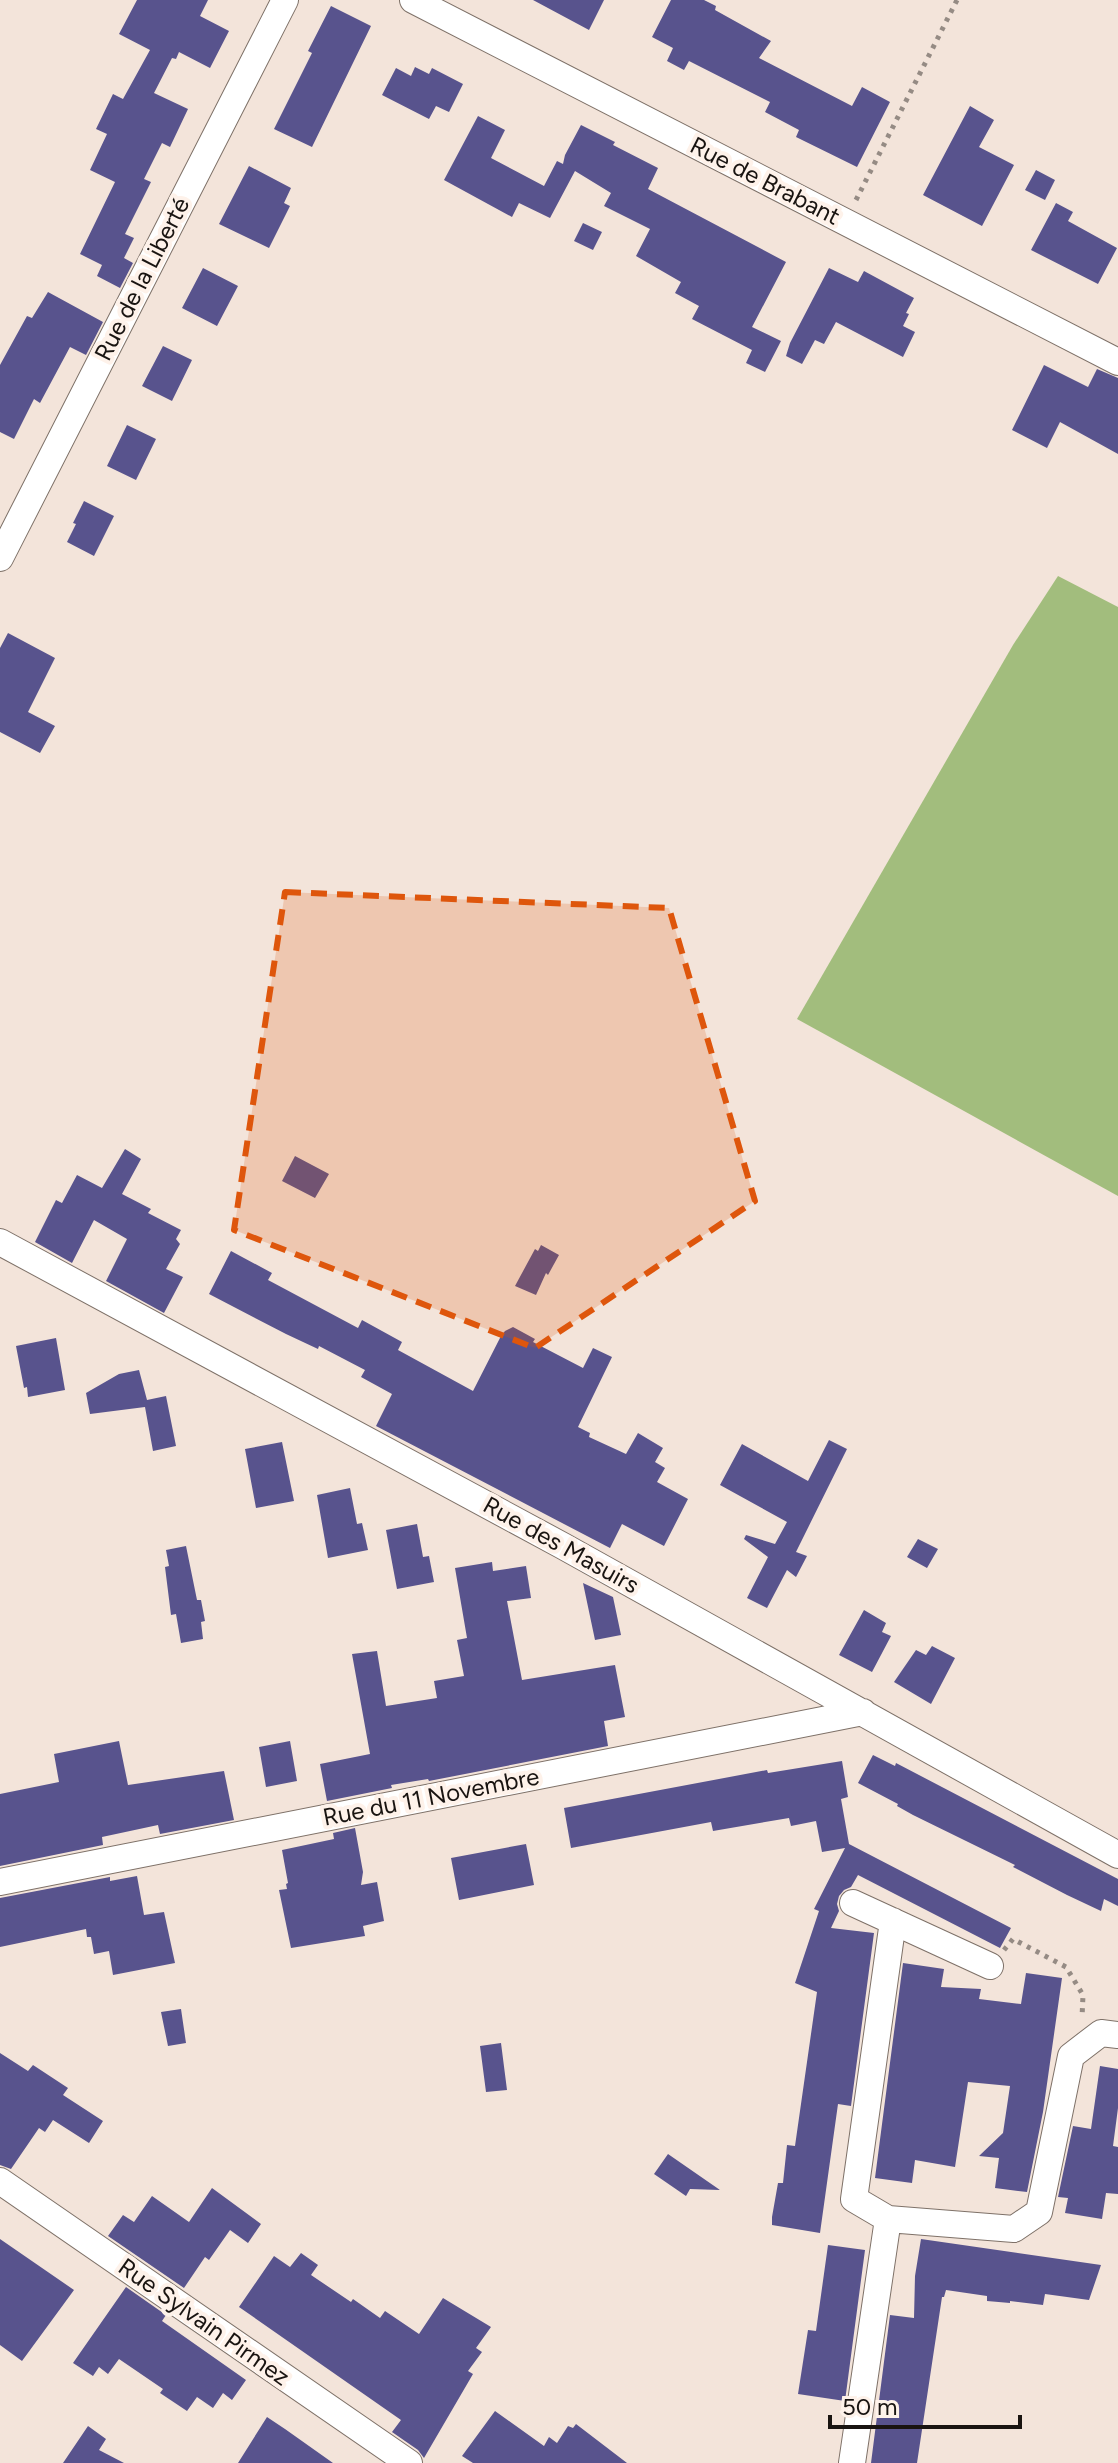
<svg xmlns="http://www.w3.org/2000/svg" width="1118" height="2463" viewBox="0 0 1118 2463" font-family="Figtree,sans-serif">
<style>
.forest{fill:#a2bd7d}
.building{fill:#58538d}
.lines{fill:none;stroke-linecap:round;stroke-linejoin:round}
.minor-casing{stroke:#7e7168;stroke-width:28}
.path{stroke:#958b84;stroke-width:5;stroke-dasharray:4 6;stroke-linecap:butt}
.minor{stroke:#fff;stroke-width:26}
.marked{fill:#de560c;fill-opacity:0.2;stroke:#de560c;stroke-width:6;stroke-dasharray:16 10;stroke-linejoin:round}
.labels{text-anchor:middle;stroke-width:8;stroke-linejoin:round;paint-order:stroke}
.street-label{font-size:24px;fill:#191411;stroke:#fef2ea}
</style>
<rect width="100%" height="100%" fill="#f3e4da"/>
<!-- forest -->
<path class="forest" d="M1058,576L1118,607V1196L797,1019L1013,645Z"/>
<!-- building -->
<path class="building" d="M137,0H208L200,16L229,31L210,68L179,52L176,59L172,58L154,93L188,109L170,147L162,143L144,179L151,182L125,234L134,238L124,258L133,263L120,288L97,276L102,265L80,254L115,182L90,170L107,134L96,129L113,94L123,99L150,50L119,34Z
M533,0H604L589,30Z
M671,0H704L716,6L715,10L771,41L759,58L852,106L862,87L890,102L857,167L796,137L799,130L765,112L770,102L689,61L684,70L667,61L673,48L652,37Z
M331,6L371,26L312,147L274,129L312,53L308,51Z
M415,67L429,74L432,68L463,84L449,112L436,106L429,119L382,95L396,68L411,76Z
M970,106L994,120L979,147L1014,165L982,226L923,195Z
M478,116L505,130L491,158L544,186L557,161L565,165L563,164L565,155L581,125L615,142L613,145L658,168L648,189L786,262L752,327L781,341L765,372L746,363L752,350L692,319L699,306L675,293L681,282L636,256L650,229L604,206L611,193L575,171L550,218L519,203L512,217L444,180Z
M249,166L291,188L284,203L290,206L269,248L219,224Z
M1036,170L1055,180L1045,200L1025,190Z
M1056,203L1073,212L1068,221L1117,248L1098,284L1031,250Z
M583,223L602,232L593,250L574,241Z
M203,268L238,286L217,326L182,308Z
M829,268L858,282L864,271L914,298L906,313L909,314L903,326L915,332L903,357L836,322L824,344L815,340L802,364L786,356L790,343Z
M48,292L103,322L86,355L70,347L40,403L34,399L14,439L0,432V365L27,316L32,318Z
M163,346L192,360L172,401L142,386Z
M1044,365L1088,387L1097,369L1118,378V454L1060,422L1047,448L1012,430Z
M127,425L156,439L136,480L107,466Z
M84,501L114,516L94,556L67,542L76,524L73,523Z
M8,633L55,658L28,712L55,726L40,753L0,732V648Z
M125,1149L141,1159L122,1194L151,1209L148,1213L181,1230L176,1239L180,1244L166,1269L183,1277L164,1313L106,1281L127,1239L94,1220L72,1263L35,1242L56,1200L62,1203L77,1175L102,1188Z
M295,1156L329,1174L315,1198L282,1181Z
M541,1245L559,1255L548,1275L546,1273L536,1295L515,1286L535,1249L538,1251Z
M231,1251L272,1273L268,1280L358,1328L362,1320L402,1342L398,1350L473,1391L501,1336L505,1331L513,1327L535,1339L533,1342L583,1368L593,1348L612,1357L578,1427L590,1433L589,1437L626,1454L638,1433L663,1448L655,1462L665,1468L657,1482L688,1499L664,1546L622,1524L610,1548L376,1426L392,1394L361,1377L365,1370L319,1346L318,1349L286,1334L209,1294Z
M56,1338L65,1390L28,1397L27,1387L24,1388L16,1346Z
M139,1370L147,1400L166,1396L176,1446L153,1451L145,1407L90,1414L86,1393L119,1374Z
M829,1440L847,1449L796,1552L807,1556L796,1577L787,1570L767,1608L747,1598L768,1557L744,1539L746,1535L775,1544L787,1522L720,1485L742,1444L808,1481Z
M282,1442L294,1501L256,1508L245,1449Z
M350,1488L357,1524L362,1523L368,1550L328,1558L317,1495Z
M417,1524L423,1557L429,1556L434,1582L397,1589L386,1530Z
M918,1539L938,1549L927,1568L907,1557Z
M186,1546L197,1600H201L205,1621L201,1622L203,1639L181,1643L176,1614L171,1615L165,1567L169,1566L166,1550Z
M492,1562L493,1571L526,1566L531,1598L507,1601L522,1680L615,1665L625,1717L604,1721L608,1746L429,1781L428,1779L391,1785L392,1788L327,1801L320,1764L370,1754L352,1654L377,1651L386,1706L437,1698L434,1681L464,1676L457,1640L467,1638L455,1568Z
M583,1583L613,1597L621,1635L595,1640Z
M864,1610L886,1623L882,1632L891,1636L872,1672L839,1655Z
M932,1646L955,1658L931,1704L894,1682L916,1650L926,1655Z
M119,1741L128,1785L224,1771L234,1820L160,1834L158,1825L102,1837L103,1845L0,1866V1794L59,1782L54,1754Z
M290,1741L297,1781L266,1787L259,1747Z
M873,1755L895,1766L896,1763L1118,1879V1906L1104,1899L1101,1911L1067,1895L1013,1867L1015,1865L913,1815L897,1806L898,1804L858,1783Z
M842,1761L848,1797L841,1799L849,1844L1011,1928L1000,1948L858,1875L851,1887L844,1890L839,1896L837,1904L839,1911L831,1928L874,1933L851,2106L838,2104L820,2233L772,2225V2217L778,2183H783L787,2145L795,2146L817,1992L795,1983L819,1911L814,1909L845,1848L822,1852L816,1821L791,1826L789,1818L713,1831L711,1822L571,1848L564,1808L767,1770L768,1773Z
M355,1828L363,1872L361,1885L377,1882L384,1921L363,1926L365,1936L291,1948L279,1890L287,1889L286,1884L288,1883L282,1850L334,1839L333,1833Z
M526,1844L534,1885L459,1900L451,1858Z
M137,1876L144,1915L164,1912L175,1963L113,1975L109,1951L94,1954L91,1937H87L86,1929L0,1947V1898L110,1877V1881Z
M903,1963L944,1969L941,1987L981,1989L979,1999L1021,2004L1026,1973L1062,1978L1043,2112L1027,2192L995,2188L999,2158L979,2156L1003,2133L1010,2086L968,2082L955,2167L915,2160L912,2183L875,2178Z
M181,2009L186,2043L168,2046L161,2012Z
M501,2043L507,2090L486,2092L480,2046Z
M0,2053L28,2071L33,2065L68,2088L63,2095L103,2121L89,2143L53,2120L45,2132L39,2128L11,2169L0,2165Z
M1100,2066L1118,2069V2108L1113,2146L1118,2147V2194L1106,2193L1102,2219L1065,2213L1068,2198L1058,2197L1073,2126L1091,2129Z
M668,2154L720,2190L690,2189L686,2196L654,2174Z
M212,2188L261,2224L248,2243L230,2230L209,2260L205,2257L184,2288L108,2236L123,2215L134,2222L152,2196L189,2222Z
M0,2239L74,2290L22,2361L0,2345Z
M921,2239L1101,2265L1089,2300L1045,2294L1043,2305L1010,2301V2303L987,2301V2296L946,2290L944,2297H942L917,2463H871L890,2315L914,2318L915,2276Z
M828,2245L865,2250L845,2401L798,2394L808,2330L816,2331Z
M301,2253L318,2265L311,2275L351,2302L353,2299L380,2318L385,2311L419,2334L443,2298L491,2327L476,2348L482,2352L468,2371L473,2374L424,2458L418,2450L392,2432L401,2420L239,2307L274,2256L290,2267Z
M126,2287L166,2315L162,2321L246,2380L232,2400L223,2393L213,2408L197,2397L187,2411L160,2393L163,2389L119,2359L108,2374L99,2367L93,2376L73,2363Z
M495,2411L544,2446L549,2437L557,2443L568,2426L573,2428L576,2424L627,2463H473L462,2456Z
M267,2417L285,2429L333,2463H238Z
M88,2426L106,2439L99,2450L124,2463H63Z"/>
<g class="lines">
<defs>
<path id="minor" d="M413,0L1118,362
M0,558L285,0
M0,1242L563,1546L1118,1855
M0,1882L863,1712
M853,1903L990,1966
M0,2181L409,2463
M888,2219L1014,2229L1039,2212L1071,2056L1101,2033L1118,2035
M852,2463L888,2219L854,2199L893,1921"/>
</defs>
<!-- minor casing -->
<use href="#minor" class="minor-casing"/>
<!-- path -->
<path class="path" d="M856,200L957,0
M1004,1950L1013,1939L1066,1967L1083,1995L1082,2018"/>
<!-- minor -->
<use href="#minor" class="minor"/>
</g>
<!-- marked area -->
<path class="marked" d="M285,892L669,908L755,1201L535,1348L234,1230Z"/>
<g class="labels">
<!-- street labels -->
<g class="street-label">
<text transform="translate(765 181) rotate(27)" y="8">Rue de Brabant</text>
<text transform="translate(142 279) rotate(-63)" y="8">Rue de la Liberté</text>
<text transform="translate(561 1545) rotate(29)" y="8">Rue des Masuirs</text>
<text transform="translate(431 1797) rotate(-11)" y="8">Rue du 11 Novembre</text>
<text transform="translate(204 2322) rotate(35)" y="8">Rue Sylvain Pirmez</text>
</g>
</g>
<!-- scale -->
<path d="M830 2415v12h190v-12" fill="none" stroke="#191411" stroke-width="4"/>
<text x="842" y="2415" font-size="24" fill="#191411" stroke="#fef2ea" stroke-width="6" paint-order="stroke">50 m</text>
</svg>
